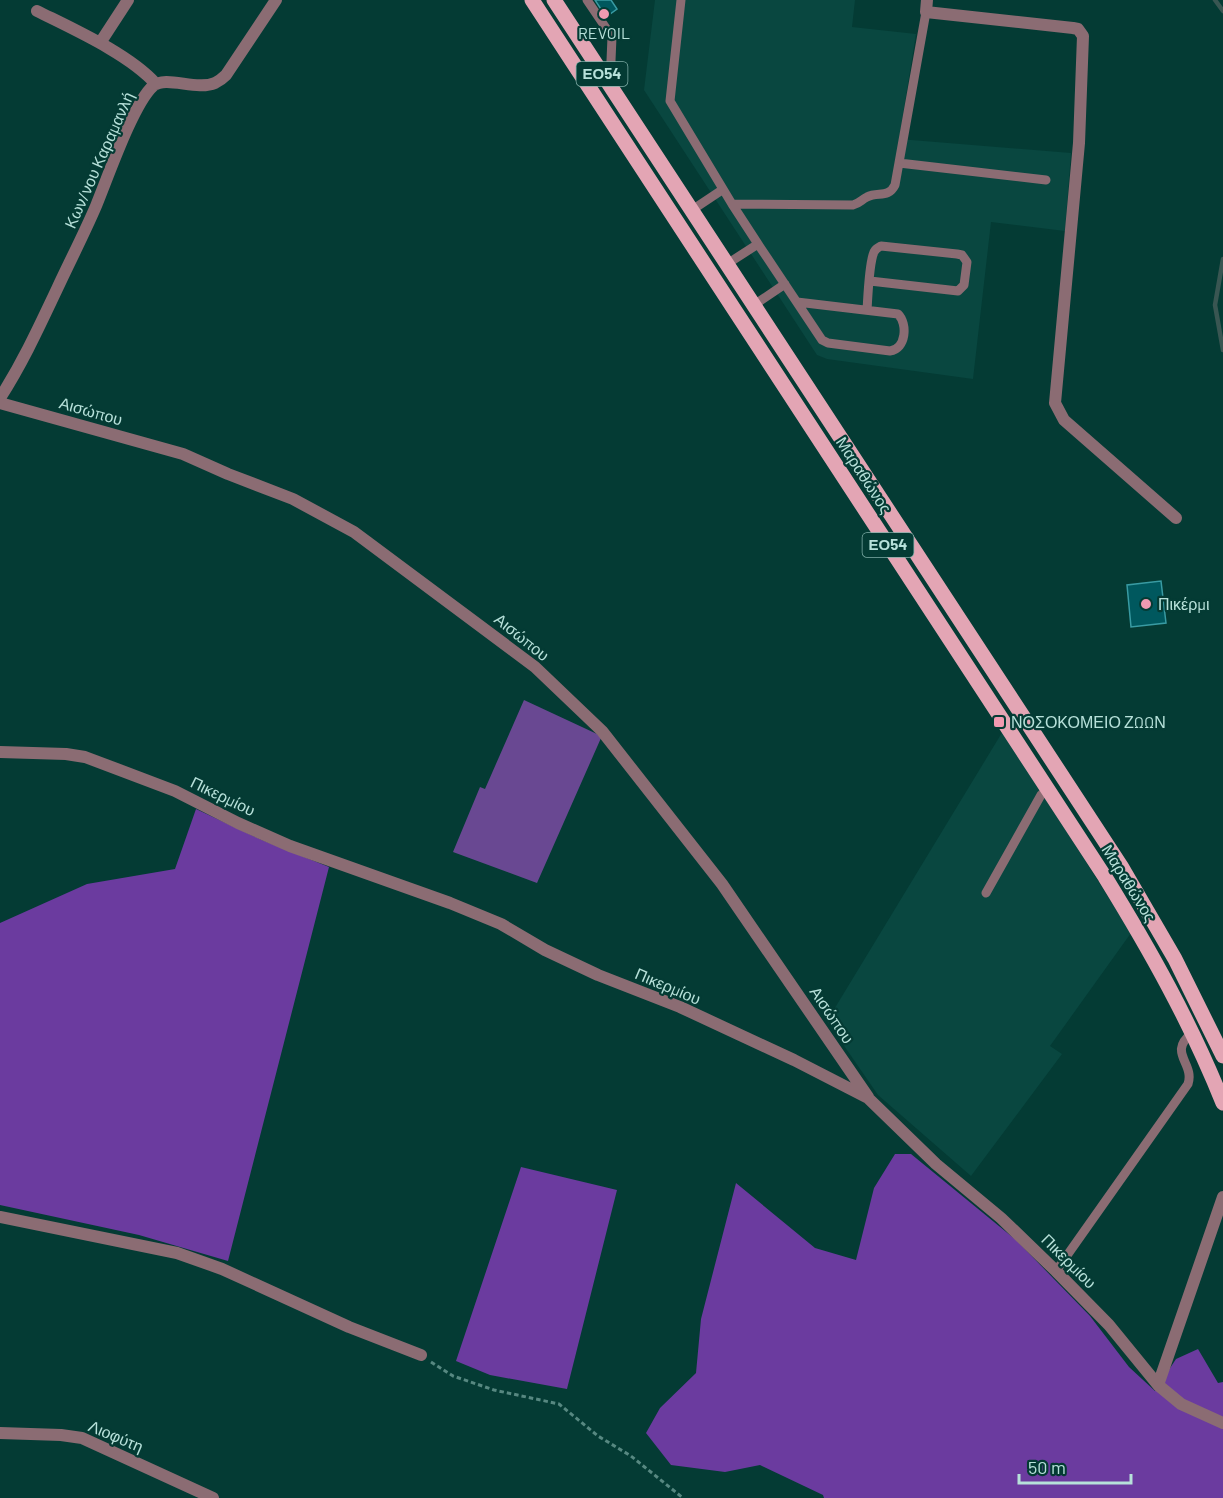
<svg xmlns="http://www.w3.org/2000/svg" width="1223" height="1498" viewBox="0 0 1223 1498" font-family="Barlow,sans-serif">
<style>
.built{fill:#094740}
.green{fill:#694892}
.forest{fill:#6b3b9f}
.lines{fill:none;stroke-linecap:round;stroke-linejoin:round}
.stream{stroke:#395652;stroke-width:4.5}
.building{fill:#00585e;stroke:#399ba3;stroke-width:1.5}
.path{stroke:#578881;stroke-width:3;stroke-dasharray:4.5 3;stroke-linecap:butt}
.lane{stroke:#8b6c73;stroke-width:9}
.street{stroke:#8b6c73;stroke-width:12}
.primary{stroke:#e3a5b4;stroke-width:15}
.poi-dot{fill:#f19ab1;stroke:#043b34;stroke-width:2}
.labels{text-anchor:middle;stroke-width:4.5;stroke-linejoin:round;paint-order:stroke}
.shield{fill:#043b34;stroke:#81afa8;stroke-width:1.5}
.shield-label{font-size:15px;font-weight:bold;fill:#b7e1da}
.poi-label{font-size:16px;fill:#b7e1da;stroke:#043b34;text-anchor:start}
.street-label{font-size:16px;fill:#b7e1da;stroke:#043b34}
</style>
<rect width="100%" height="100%" fill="#043b34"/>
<!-- built -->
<path class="built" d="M655,0H855L852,27L916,34L899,139L1071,153L1065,231L991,222L973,379L827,359L817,355L644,90Z
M1003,731L1131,933L1050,1046L1062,1054L971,1176L878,1095L827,1021Z"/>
<!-- green -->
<path class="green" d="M524,700L597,734L601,738L537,883L453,852L480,787L485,789Z"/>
<!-- forest -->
<path class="forest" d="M196,809L262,840L329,867L228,1261L139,1235L0,1205V923L87,884L175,869Z
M895,1154H911L1016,1240L1090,1316L1129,1367L1155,1391L1176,1359L1198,1349L1218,1383L1223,1382V1498H824L823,1495L760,1465L725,1472L671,1465L646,1433L660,1408L696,1373L701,1319L736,1183L815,1248L856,1260L874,1188Z
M521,1167L617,1190L567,1389L490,1375L456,1361Z"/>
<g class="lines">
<!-- stream -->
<path class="stream" d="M1215,0L1223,11
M1223,259L1215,305L1223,350"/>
</g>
<!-- building -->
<path class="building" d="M595,0H611L617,9L606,17Z
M1161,581L1166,623L1131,627L1127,585Z"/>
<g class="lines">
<!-- path -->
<path class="path" d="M431,1362L453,1376L494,1390L559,1404L598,1436L631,1456L683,1498"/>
<!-- lane -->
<path class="lane" d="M587,0L612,37L610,84
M681,0L670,101L732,204L853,205C860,203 861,200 867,197C878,191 888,199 895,185L926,12
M899,163L1046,180
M732,204L758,244
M692,210L722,190
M727,264L758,244L822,340L828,343L890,351C906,349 908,324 898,314L797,302
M754,305L785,284
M867,310C868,296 869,263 874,252C876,248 877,248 881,246L957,254L962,255L967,262L964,285L958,291L870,281
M986,893L1041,795L1048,789
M1056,1271L1188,1084C1195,1063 1167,1053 1192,1033"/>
<!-- street -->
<path class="street" d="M927,0L926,12L1073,28L1078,29L1083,36L1079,143L1055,403L1064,420L1176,518
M37,11C73,29 129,54 156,84
M100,43L128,0
M0,398C23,362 39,327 57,289C70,261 84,234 96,206C108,177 133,104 153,86C166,75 196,91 215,83C219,81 223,78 226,75L276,0
M0,403L183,454L228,474L293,499L354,532L535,667L602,731L722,884L868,1097
M0,752L66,754L85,757L175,791L238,823L290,846L450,903L501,924L545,950L598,975L680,1007L794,1060L868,1098L936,1164L1001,1218L1056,1271L1109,1325L1158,1385L1181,1404L1223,1423
M0,1217L177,1253L222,1269L349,1327L421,1355
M1158,1385L1223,1197
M0,1433L61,1435L82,1438L213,1498"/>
<!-- primary -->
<path class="primary" d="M532,0L1105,877C1150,950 1191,1023 1223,1103
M554,0L1121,866L1175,959L1223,1056"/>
</g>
<!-- markers -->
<g class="poi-dot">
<circle cx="604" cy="14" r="6"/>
<circle cx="1146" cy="604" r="6"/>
<rect x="993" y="716" width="12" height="12" rx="3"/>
</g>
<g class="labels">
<!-- shield labels -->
<g class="shield">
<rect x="576.5" y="62" width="51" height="24" rx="4.5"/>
<rect x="862.5" y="533" width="51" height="24" rx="4.5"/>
</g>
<g class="shield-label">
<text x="602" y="79">ΕΟ54</text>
<text x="888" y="550">ΕΟ54</text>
</g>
<!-- poi labels -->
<g class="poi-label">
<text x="604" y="39" text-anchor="middle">REVOIL</text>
<text x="1158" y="610">Πικέρμι</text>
<text x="1011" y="728">ΝΟΣΟΚΟΜΕΙΟ ΖΩΩΝ</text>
</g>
<!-- street labels -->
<g class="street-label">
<text transform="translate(99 160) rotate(-66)" y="6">Κων/νου Καραμανλή</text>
<text transform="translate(91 411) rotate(16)" y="6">Αισώπου</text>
<text transform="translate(864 475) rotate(57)" y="6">Μαραθώνος</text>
<text transform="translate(522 637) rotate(39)" y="6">Αισώπου</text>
<text transform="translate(223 796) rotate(26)" y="6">Πικερμίου</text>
<text transform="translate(1129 883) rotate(58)" y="6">Μαραθώνος</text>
<text transform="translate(668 986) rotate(23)" y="6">Πικερμίου</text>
<text transform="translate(832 1015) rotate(56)" y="6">Αισώπου</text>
<text transform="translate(1069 1261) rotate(45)" y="6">Πικερμίου</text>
<text transform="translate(116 1436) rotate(23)" y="6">Λιοφύτη</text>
</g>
</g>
<!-- scale -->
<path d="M1019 1474v9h112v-9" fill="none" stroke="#b7e1da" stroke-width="3"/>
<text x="1028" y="1474" font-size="18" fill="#b7e1da" stroke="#043b34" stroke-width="4.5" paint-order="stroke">50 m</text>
</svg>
